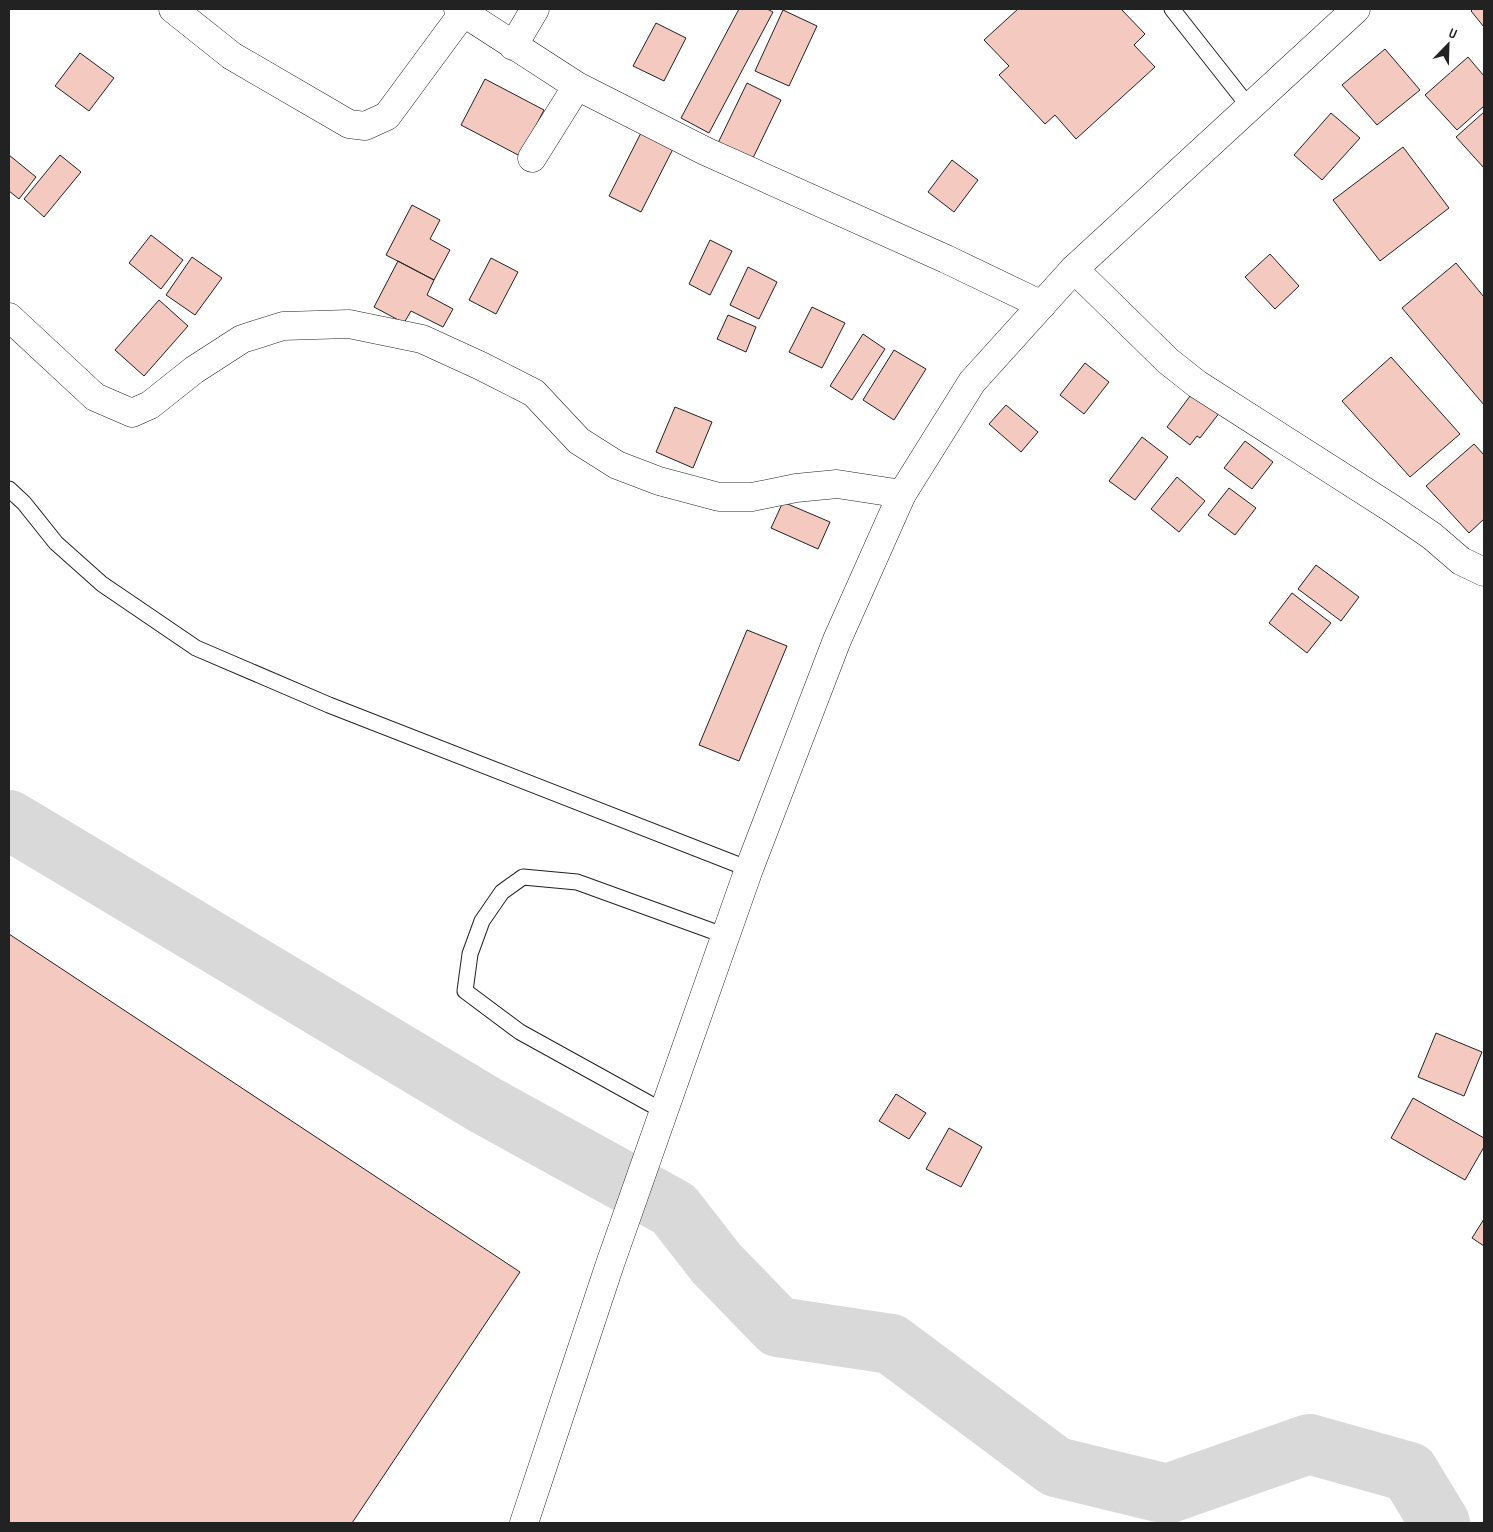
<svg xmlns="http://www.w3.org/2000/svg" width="1493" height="1532" viewBox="0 0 1493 1532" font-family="'Sofia Sans Condensed',sans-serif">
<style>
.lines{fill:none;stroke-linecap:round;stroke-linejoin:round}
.river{stroke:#d9d9d9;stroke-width:60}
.building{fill:#f3c9c0;stroke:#222}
.lane-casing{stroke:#222;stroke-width:17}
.street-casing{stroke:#222;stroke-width:29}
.highway-casing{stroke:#222;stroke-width:29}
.lane{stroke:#fff;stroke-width:15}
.street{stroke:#fff;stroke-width:28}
.highway{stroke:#fff;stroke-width:28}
</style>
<rect width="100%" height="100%" fill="#fff"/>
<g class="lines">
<!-- river -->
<path class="river" d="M9,820L485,1105L674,1209L716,1263L778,1327L891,1344L1056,1467L1167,1494L1309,1444L1409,1472L1440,1523"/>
</g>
<!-- building -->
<path class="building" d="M739,9H767L773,12L709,133L681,118Z
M1018,9H1121L1145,34L1134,45L1155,67L1076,139L1055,115L1045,124L999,75L1009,66L984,40Z
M1473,9H1484V27L1471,11Z
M783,10L817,26L789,86L755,71Z
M656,23L686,38L664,81L633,66Z
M1385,49L1420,90L1377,125L1342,85Z
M80,53L114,78L89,111L55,86Z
M1468,57L1484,76V106L1457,130L1425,95Z
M485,79L544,110L520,156L461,125Z
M747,83L781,100L752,160L718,143Z
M1484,112V168L1456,137Z
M1331,113L1360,138L1322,180L1294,155Z
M644,127L676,143L641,212L609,196Z
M1403,147L1449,208L1380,261L1333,200Z
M9,155L36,177L19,199L9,191Z
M60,155L81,172L44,217L24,199Z
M952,160L978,180L954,212L928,192Z
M412,205L440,220L430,239L450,250L434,280L386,255Z
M151,235L183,260L161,289L129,263Z
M710,240L732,251L710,295L689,284Z
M1270,254L1299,286L1275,309L1245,277Z
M192,257L222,278L195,315L166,295Z
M491,258L518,272L496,314L469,300Z
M398,261L434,280L427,295L453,309L443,327L411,311L404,323L374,307Z
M1456,263L1484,297V405L1402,308Z
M748,267L777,282L759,319L730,305Z
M159,300L188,326L144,376L115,350Z
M812,307L845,323L822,368L789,352Z
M728,315L756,327L746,352L717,339Z
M863,334L885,349L852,400L830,386Z
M894,350L926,369L894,420L863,400Z
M1391,357L1460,434L1410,477L1342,401Z
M1085,363L1109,382L1084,414L1060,395Z
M1193,392L1220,412L1200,438L1197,436L1190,445L1167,427Z
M1006,405L1038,432L1021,452L989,424Z
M675,407L712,422L693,468L656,452Z
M1142,437L1168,457L1135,500L1109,481Z
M1245,441L1273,462L1252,489L1224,468Z
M1474,444L1484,455V519L1469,533L1426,486Z
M1177,477L1205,501L1179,532L1151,509Z
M1229,488L1256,508L1235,535L1208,515Z
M783,502L830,522L818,549L771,528Z
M1316,565L1359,597L1341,621L1298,589Z
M1292,593L1331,623L1307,653L1269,623Z
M747,630L787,646L739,761L699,745Z
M9,934L520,1272L352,1523H9Z
M1436,1033L1482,1052L1464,1096L1418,1077Z
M896,1094L926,1113L909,1139L879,1121Z
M1413,1098L1484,1138V1147L1465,1180L1391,1138Z
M949,1128L982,1147L961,1187L926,1169Z
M1484,1219V1246L1472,1238Z"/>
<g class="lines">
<defs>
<path id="lane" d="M1172,9L1250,108
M9,489L24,503L56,543L102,584L196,648L329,705L749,869
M663,1111L520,1032L465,991L470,954L482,921L502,892L523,877L577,882L726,936"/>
<path id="street" d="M173,9L232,56L349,124L365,126L387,116L463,13
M458,9L577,86L705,151L946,259L1042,305
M513,46L535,9
M532,158L577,86
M1074,269L1168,361L1197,384L1391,508L1432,536L1461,561L1484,572
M9,317L95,397L132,413L150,405L194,370L242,339L283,326L349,324L422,339L481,366L534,393L579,441L617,465L659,481L719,497H752L796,488L837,484L902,494"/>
<path id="highway" d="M524,1523L610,1264L749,869L837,640L902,494L972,382L1074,269L1356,9"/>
</defs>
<!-- lane casing -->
<use href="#lane" class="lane-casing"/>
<!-- street casing -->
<use href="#street" class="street-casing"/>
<!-- highway casing -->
<use href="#highway" class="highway-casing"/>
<!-- lane -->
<use href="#lane" class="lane"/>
<!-- street -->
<use href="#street" class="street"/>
<!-- highway -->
<use href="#highway" class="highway"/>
</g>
<!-- border -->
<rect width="1493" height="1532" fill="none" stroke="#222222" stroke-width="20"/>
<!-- north arrow -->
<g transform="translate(1448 45) rotate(23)" stroke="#ffffff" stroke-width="4" paint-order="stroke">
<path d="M0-4L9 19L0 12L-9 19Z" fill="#222222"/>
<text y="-8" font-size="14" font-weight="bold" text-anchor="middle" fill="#222222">U</text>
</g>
</svg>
